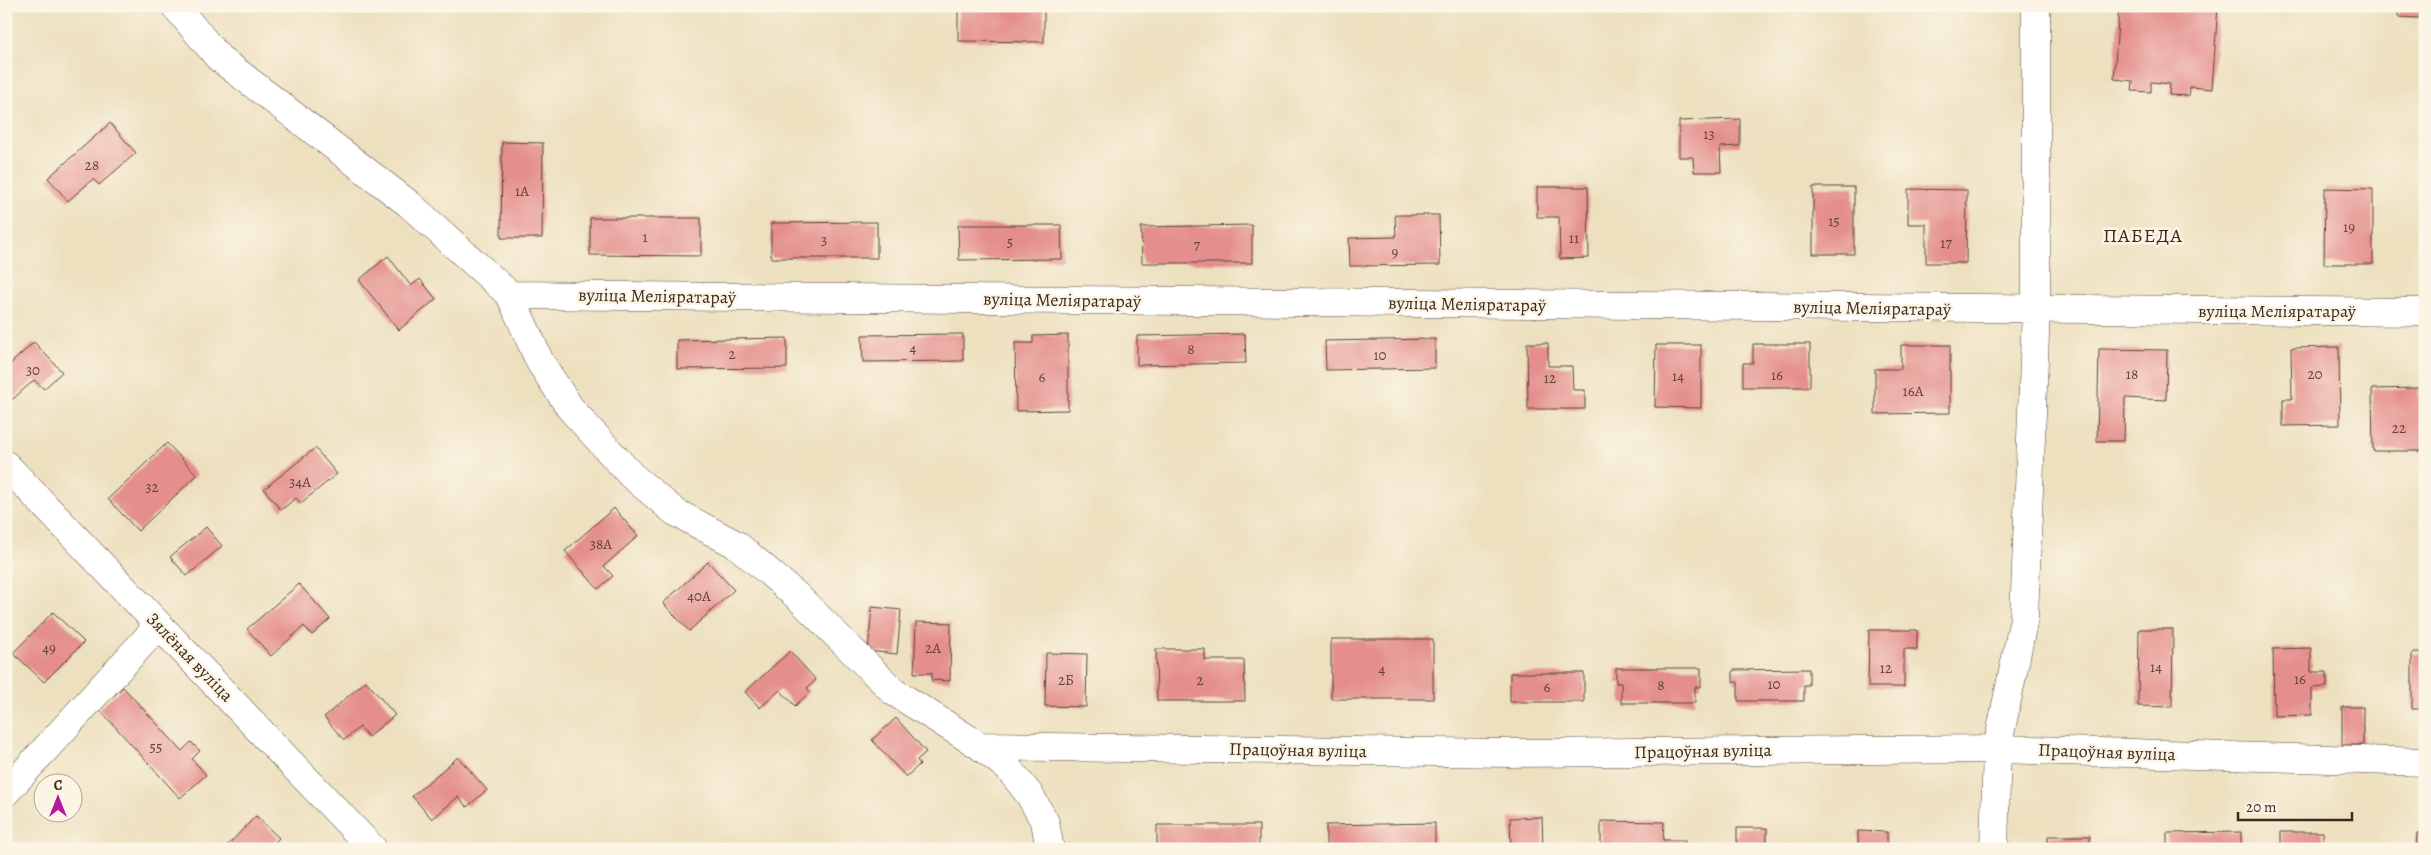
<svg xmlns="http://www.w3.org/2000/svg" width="2431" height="855" viewBox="0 0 2431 855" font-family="Alegreya,serif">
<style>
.building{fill:#e48f8d}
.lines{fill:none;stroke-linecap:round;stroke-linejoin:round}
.minor-casing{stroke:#564536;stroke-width:29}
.minor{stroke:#fff;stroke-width:28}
.labels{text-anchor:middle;stroke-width:5;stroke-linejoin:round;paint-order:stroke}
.number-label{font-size:15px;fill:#65433a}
.street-label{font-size:18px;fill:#3b2a1e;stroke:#fcf5e5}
.quarter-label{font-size:20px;letter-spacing:1px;fill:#3b2a1e;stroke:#fcf5e5}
</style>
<rect width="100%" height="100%" fill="#fcf5e5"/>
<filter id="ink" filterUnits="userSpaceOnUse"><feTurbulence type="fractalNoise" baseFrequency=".02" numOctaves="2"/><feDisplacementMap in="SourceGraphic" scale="10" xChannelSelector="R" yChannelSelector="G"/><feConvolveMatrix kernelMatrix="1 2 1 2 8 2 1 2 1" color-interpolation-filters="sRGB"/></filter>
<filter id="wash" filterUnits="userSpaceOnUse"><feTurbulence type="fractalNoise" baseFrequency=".0096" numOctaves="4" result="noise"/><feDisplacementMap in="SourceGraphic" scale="20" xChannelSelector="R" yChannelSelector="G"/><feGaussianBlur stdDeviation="1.12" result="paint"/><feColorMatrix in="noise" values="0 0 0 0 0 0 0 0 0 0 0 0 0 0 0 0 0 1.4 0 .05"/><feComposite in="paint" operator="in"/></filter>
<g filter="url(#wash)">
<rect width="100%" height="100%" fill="#ede0bf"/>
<g id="blocks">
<!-- building -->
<path class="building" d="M958,6H1044V42L958,41Z
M2119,6H2218L2212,89L2190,87L2189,96L2169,95L2170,84L2151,82V92L2132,91L2133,81L2114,79Z
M2398,6H2419V18L2398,17Z
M1740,119V146L1720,147L1721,172H1694L1693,157H1679V121Z
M110,123L136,153L99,185L93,179L68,201L48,178Z
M502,142L543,143L542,238H501Z
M1537,187H1588L1589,258L1560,259L1559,217H1537Z
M1813,187H1854V254H1813Z
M2325,188L2373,189V264H2324Z
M1908,189L1967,190L1966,263H1926V224H1908Z
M1395,215H1439L1440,265L1350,266L1349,238L1396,237Z
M590,218H701V256L590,255Z
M877,222V258H771V223Z
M958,225H1061L1062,259L959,260Z
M1252,225V263H1142L1141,227Z
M388,256L411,286L420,279L436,299L399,330L359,280Z
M963,334V361L863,362L862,335Z
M1245,334L1246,363L1137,365V336Z
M1068,335V410L1016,411L1015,343H1033V336Z
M787,338V368L677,369V340Z
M1435,339V368L1326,370L1325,341Z
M34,342L62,372L44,389L34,380L13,399L6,392V368Z
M1527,343H1548V366H1572L1573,390H1585V409H1528Z
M1753,344H1810V387H1743V363H1753Z
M1656,345H1701V408L1655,407Z
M1901,345H1950V413L1875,414V369H1901Z
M2339,347L2340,425L2283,426V399H2292L2291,348Z
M2099,349L2167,350L2166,400L2125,398L2124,441H2097Z
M2419,388V405H2425V451H2373L2372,389Z
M167,443L197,475L138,531L108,499Z
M315,448L337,474L301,503L296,498L281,510L264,489Z
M614,508L638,536L604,566L613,576L598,589L565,551Z
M206,527L222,546L187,576L170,557Z
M708,562L734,590L689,631L663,603Z
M299,584L330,619L312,635L304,626L271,656L247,629Z
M872,607L901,610L897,654L868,651Z
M53,612L84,642L44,682L13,653Z
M916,622L951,623L950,681L931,680L932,673H914Z
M2139,629H2173L2172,707L2138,706Z
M1869,630H1917V649H1904V687H1868Z
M1331,639H1433V699H1331Z
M2311,648V672H2327V687L2312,688V715L2274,716L2273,649Z
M1156,649H1205V660H1244L1245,701H1157Z
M790,651L816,680L807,688L810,692L795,706L780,690L760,708L745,692Z
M1046,653L1087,654L1086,707L1045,706Z
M2412,653H2425V709H2412Z
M1616,668H1701V687H1695V703H1621V683H1616Z
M1809,669V685H1804V701H1738V682H1733V670Z
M1510,673H1584V702H1510Z
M366,681L395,715L368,737L360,727L344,740L324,717Z
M123,687L182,751L191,742L200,751L192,759L206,775L180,798L99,709Z
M2342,707H2363V745H2342Z
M896,718L926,752L917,760L920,764L906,777L872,740Z
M458,757L487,790L467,807L458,797L432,819L412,796Z
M256,816L279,838L269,849H224Z
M1542,817L1543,849H1511L1510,818Z
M1601,821L1664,822L1663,840H1685V849H1601Z
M1435,823V849H1326V825Z
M1157,825H1259V849H1157Z
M1737,828H1767V849H1737Z
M1858,831L1887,832V849H1858Z
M2241,832V849H2167V833Z
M2281,832H2323V849H2281Z
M2417,833H2425V849H2416Z
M2048,836H2090V849H2048Z"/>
</g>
</g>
<g filter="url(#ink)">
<use href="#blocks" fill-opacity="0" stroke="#564536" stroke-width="1"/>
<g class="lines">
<defs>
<path id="minor" d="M175,6L219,58L409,204L510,295L540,362L570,408L631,475L675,512L737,545L797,596L894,692L980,746L1008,768L1029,794L1045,822L1050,849
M510,295L2425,312
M6,465L373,849
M980,746L1511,753L1997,749L2425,762
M6,792L159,625
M1994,849L1997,749L2024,618L2036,309V6"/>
</defs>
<!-- minor casing -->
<use href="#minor" class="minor-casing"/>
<!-- minor -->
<use href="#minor" class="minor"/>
</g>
</g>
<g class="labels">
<!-- number labels -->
<g class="number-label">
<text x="1709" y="139">13</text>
<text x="92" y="170">28</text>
<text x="522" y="196">1А</text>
<text x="1834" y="226">15</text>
<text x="2349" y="232">19</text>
<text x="645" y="242">1</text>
<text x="1574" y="243">11</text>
<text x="824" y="245">3</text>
<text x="1010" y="247">5</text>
<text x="1946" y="248">17</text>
<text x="1197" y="250">7</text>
<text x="1395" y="257">9</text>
<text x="913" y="353">4</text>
<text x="1191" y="354">8</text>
<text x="732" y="359">2</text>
<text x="1380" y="360">10</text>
<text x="33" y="375">30</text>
<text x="2132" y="379">18</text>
<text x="2315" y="379">20</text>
<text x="1777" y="380">16</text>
<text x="1678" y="381">14</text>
<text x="1042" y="382">6</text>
<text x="1550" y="383">12</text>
<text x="1913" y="396">16А</text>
<text x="2399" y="433">22</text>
<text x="300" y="487">34А</text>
<text x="152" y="492">32</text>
<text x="601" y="549">38А</text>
<text x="699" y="601">40А</text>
<text x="49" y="653">49</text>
<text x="933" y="653">2А</text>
<text x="2156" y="672">14</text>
<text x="1886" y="673">12</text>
<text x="1382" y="674">4</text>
<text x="2300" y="684">16</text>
<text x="1066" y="685">2Б</text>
<text x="1200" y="685">2</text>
<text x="1774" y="689">10</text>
<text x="1661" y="690">8</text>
<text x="1547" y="692">6</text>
<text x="156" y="752">55</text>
</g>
<!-- street labels -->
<g class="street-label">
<text transform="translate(657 296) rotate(1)" y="6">вуліца Меліяратараў</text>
<text transform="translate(1062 300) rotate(1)" y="6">вуліца Меліяратараў</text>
<text transform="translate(1467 304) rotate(1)" y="6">вуліца Меліяратараў</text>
<text transform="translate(1872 308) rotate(1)" y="6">вуліца Меліяратараў</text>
<text x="2277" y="317">вуліца Меліяратараў</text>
<text transform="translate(190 657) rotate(46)" y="6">Зялёная вуліца</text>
<text transform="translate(1298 750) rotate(1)" y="6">Працоўная вуліца</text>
<text transform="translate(1703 751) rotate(-1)" y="6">Працоўная вуліца</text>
<text transform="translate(2107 752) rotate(2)" y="6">Працоўная вуліца</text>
</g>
<!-- quarter labels -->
<g class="quarter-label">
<text x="2143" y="242">ПАБЕДА</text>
</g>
</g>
<!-- margin -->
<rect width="2431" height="855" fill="none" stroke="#fcf5e5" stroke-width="25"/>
<!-- north arrow -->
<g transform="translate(58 798)"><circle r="24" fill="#fcf5e5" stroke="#afa495"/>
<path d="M0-4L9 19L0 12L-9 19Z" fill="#b5179e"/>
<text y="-8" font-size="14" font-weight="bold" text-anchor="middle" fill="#3b2a1e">С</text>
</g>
<!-- scale -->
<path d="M2238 812v8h114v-8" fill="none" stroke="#3b2a1e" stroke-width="2.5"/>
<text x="2246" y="812" font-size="15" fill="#3b2a1e" stroke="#fcf5e5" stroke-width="4" paint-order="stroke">20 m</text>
</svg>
